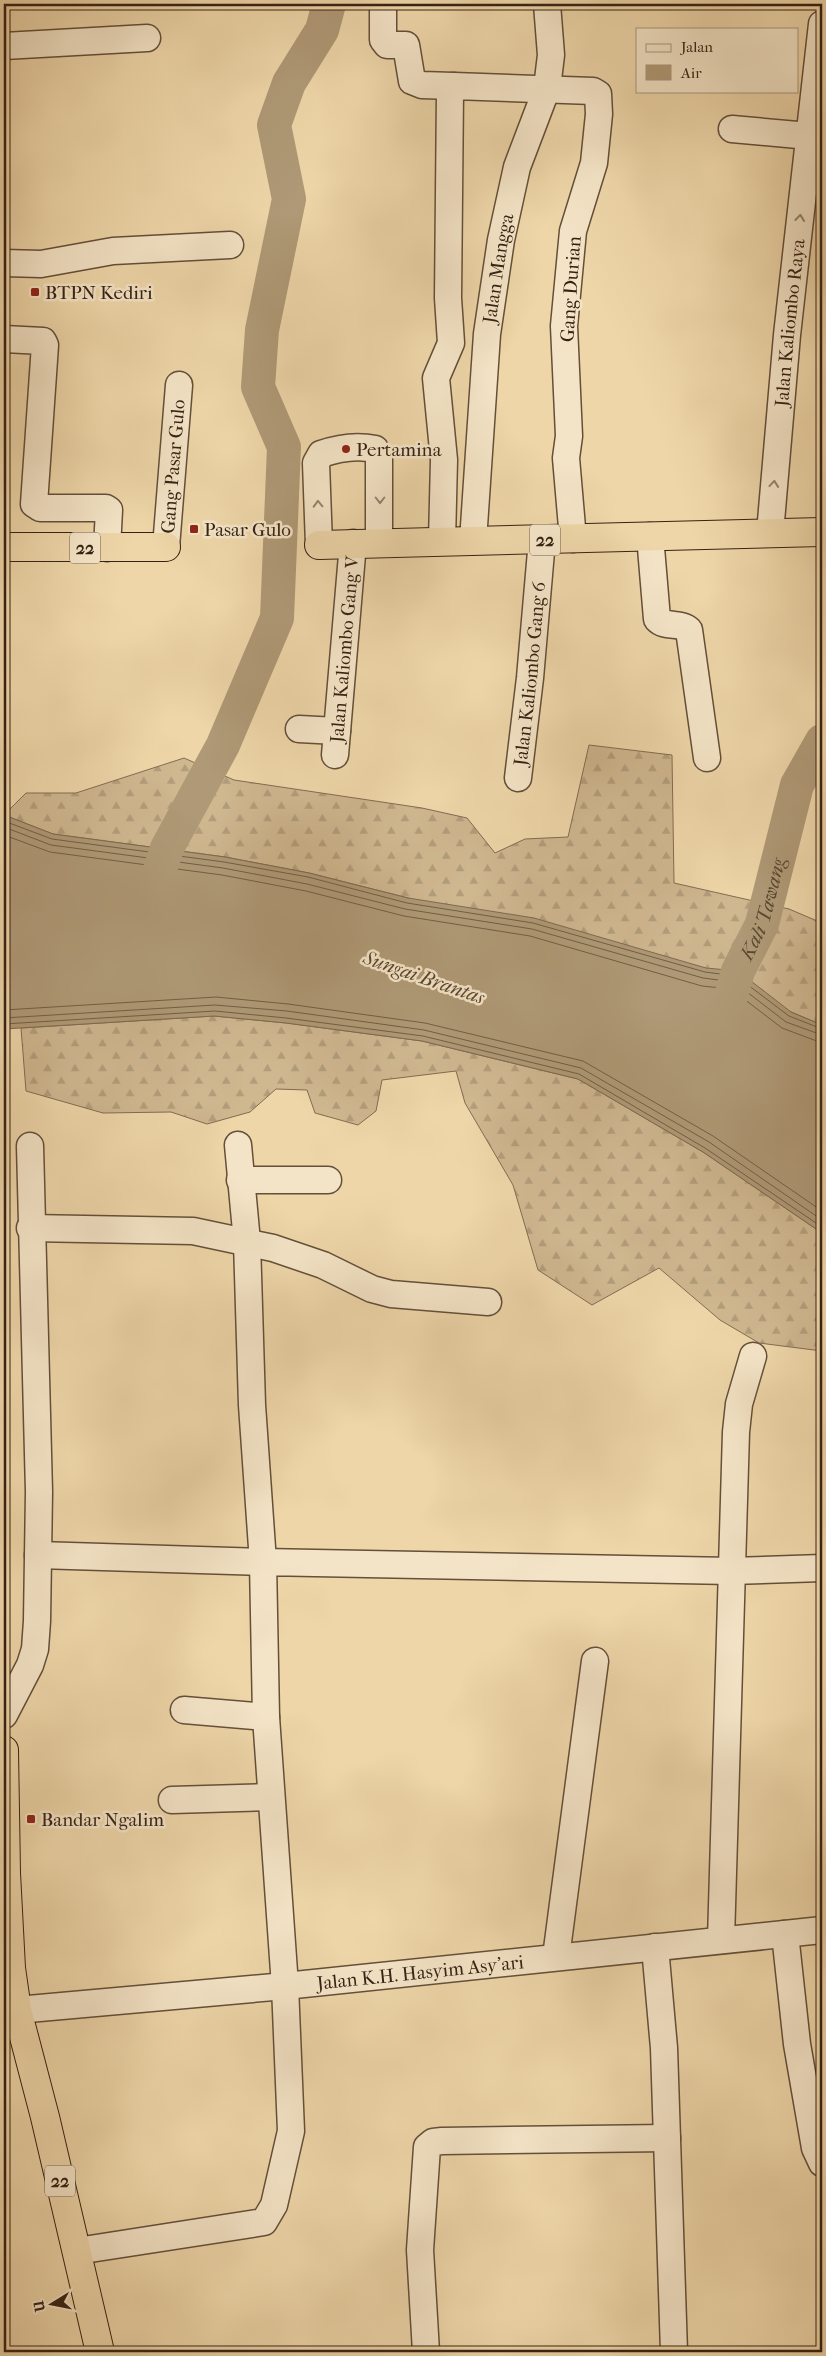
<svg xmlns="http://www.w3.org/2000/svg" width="826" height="2356" viewBox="0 0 826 2356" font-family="'IM FELL French Canon',serif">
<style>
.forest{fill:url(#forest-firs);stroke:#826c52}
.water{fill:#af9976;stroke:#7f694f}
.pier{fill:#eed6a9}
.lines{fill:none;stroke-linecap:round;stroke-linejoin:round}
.shore{stroke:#725e45;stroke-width:1}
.river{stroke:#af9976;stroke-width:34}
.minor-casing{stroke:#644f39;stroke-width:29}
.highway-casing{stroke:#362214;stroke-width:30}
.minor{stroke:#f4e4c7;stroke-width:26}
.highway{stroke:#eed6a9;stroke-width:28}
.oneway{stroke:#95836e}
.poi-dot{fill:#8f2418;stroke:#f4e4c7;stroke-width:2}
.labels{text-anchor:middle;stroke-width:5;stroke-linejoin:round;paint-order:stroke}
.shield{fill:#f4e4c7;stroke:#6f5c4a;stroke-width:1}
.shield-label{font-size:18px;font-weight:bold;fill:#362214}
.street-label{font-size:19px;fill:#362214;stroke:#f4e4c7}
.poi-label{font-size:19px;fill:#362214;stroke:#f4e4c7;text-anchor:start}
.water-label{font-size:20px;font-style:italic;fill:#5a4631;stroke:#f4e4c7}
</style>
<defs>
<pattern id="forest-firs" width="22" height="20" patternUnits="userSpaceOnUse" patternTransform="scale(1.25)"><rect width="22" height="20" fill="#cfb790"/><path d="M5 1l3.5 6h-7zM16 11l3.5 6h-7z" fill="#b29d7b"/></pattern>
</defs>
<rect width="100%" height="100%" fill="#eed6a9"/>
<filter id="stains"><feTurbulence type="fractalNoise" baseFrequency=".004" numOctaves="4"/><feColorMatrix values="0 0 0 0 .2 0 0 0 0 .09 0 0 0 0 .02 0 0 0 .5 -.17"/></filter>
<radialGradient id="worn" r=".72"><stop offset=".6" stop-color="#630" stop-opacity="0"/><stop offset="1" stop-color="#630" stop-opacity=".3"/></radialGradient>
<!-- forest -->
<path class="forest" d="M589,745L672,755L674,883L789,909L822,923V1025L791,1012L408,898L309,873L225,857L53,834L4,815L26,793H76L184,758L234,780L422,808L467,818L495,853L525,839L568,837Z
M214,1016L286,1023L422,1041L578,1079L703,1152L822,1233V1351L759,1343L720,1320L659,1268L592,1305L538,1270L513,1185L465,1103L456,1071L382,1080L376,1111L358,1125L315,1113L307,1090L276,1089L250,1112L207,1124L171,1112L103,1113L26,1091L21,1028Z"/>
<!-- water -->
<path class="water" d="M4,815L53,834L225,857L309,873L408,898L534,918L706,968L738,971L791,1012L822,1025V1233L703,1152L578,1079L422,1041L286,1023L214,1016L4,1029Z"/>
<!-- pier -->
<path class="pier" d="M4,813L7,1031L4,1032Z"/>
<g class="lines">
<!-- shore -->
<path class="shore" d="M4,821L52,839L224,862L308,877L407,903L533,923L705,972L736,976L789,1016L822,1029
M4,827L51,845L223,868L307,884L405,909L532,929L703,978L734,982L786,1022L822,1035
M4,835L50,852L222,875L306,891L404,916L530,936L702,986L731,989L782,1028L822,1043
M4,1010L216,997L288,1004L425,1023L583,1061L713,1136L822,1211
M4,1018L215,1005L287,1011L424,1030L581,1068L709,1142L822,1220
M4,1024L215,1011L286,1018L423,1036L579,1074L705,1148L822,1227"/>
<!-- river -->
<g class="river">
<path d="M153,891L167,848L223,745L277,618L284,447L258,387L262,330L289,199L274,125L289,83L322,30L329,4"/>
<path id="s1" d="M726,1014L738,971L762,924L797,785L822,741"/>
</g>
<defs>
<g id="minor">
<path d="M383,4V40L387,45H406L412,81L422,85L453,86"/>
<path d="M4,46L147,38"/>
<path d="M732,129L809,136"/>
<path d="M4,263L41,264L113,251L230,245"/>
<path d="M4,339L43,341L45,345L34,504L40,508H106L109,510L107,548"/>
<path id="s2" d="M770,533L787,335L822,24"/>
<path d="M650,536L657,619C665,628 681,622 689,630L707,758"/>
<path d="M442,541L444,460L436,378L451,343L448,298L450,91L454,86L593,91L598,94L599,114L594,163L573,231L564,326L569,436L566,458L573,539"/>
<path id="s3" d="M473,541L487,334L501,240L517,167L547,88L551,55L547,4"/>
<path d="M319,545L316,463L321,454C338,448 357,445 375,449L379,457V542"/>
<path id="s4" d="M166,547L179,385"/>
<path d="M299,729L337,731"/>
<path id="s5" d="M335,755L353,543"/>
<path id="s6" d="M518,778L530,678L542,540"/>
<path d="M240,1180H328"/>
<path d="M30,1228L193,1231L273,1248L323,1265L372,1289L391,1294L488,1302"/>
<path d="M38,1555L263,1562L252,1405L247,1242L238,1145"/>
<path d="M184,1710L266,1717"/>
<path d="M4,1715L30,1665L35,1649L37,1621L39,1492L30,1146"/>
<path d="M172,1800L271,1797"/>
<path d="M785,1934L797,2044L815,2148L822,2163"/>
<path d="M721,1940L736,1432L739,1404L753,1356"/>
<path d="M655,1947L664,2048L674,2352"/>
<path d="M556,1957L595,1661"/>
<path id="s7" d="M17,2010L285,1986L822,1930"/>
<path d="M77,2251L264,2222L274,2205L291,2131L285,1986L266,1717L263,1562L731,1571L822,1568"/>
<path d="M426,2352L420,2250L427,2147L433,2142L442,2141L667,2138"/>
</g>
<path id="highway" d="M319,545L822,532
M4,547H166
M4,1750L6,1873L11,1968L17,2010L45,2117L100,2352"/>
</defs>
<!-- minor casing -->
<use href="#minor" class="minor-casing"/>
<!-- highway casing -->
<use href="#highway" class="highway-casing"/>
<!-- minor -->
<use href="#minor" class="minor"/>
<!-- highway -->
<use href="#highway" class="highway"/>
</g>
<!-- one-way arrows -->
<defs><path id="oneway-chevron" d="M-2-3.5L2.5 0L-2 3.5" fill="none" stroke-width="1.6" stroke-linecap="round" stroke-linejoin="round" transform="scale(1.25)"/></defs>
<g class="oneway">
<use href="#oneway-chevron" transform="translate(800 218) rotate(-84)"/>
<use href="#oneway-chevron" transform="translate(774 484) rotate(-85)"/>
<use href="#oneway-chevron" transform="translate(380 500) rotate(90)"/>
<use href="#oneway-chevron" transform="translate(318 504) rotate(-92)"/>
</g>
<!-- markers -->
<g class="poi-dot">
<rect x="30" y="287" width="10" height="10" rx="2.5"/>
<circle cx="346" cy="449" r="5"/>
<rect x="189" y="524" width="10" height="10" rx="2.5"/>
<rect x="26" y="1814" width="10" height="10" rx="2.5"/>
</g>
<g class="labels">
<!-- shield labels -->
<g class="shield">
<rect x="530" y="524.5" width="30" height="31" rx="4"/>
<rect x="70" y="532.5" width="30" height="31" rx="4"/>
<rect x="45" y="2165.5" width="30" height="31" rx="4"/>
</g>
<g class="shield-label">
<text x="545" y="546">22</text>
<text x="85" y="554">22</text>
<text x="60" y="2187">22</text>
</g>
<!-- street labels -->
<g class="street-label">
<text dy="7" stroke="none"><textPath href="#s3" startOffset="274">Jalan Mangga</textPath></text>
<text transform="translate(570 289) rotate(-86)" y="7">Gang Durian</text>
<text dy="7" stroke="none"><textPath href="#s2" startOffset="211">Jalan Kaliombo Raya</textPath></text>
<text dy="7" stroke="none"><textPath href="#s4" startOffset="81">Gang Pasar Gulo</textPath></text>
<text dy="7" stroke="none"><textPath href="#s5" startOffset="106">Jalan Kaliombo Gang V</textPath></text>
<text dy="7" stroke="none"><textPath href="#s6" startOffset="105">Jalan Kaliombo Gang 6</textPath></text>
<text dy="7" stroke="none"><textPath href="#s7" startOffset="405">Jalan K.H. Hasyim Asy'ari</textPath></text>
</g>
<!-- poi labels -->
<g class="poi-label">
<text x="45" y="299">BTPN Kediri</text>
<text x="356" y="456">Pertamina</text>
<text x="204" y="536">Pasar Gulo</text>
<text x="41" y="1826">Bandar Ngalim</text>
</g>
<!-- water labels -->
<g class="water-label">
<text dy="7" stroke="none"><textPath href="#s1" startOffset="112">Kali Tawang</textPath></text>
<text transform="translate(424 977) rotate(19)" y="7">Sungai Brantas</text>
</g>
</g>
<!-- margin -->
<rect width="826" height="2356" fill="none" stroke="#eed6a9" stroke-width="20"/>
<rect x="5" y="5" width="816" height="2346" fill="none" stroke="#362214" stroke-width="2.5"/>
<rect x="10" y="10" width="806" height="2336" fill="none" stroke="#362214"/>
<!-- legend -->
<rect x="636" y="28" width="162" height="65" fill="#f4e4c7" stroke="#a8967f"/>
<rect x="646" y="44" width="25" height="8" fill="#f4e4c7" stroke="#a8967f"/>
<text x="681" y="52" font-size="15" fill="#362214">Jalan</text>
<rect x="646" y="65" width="25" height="15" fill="#af9976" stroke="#a8967f"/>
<text x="681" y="78" font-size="15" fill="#362214">Air</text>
<!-- north arrow -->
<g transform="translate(52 2304) rotate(260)" stroke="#f4e4c7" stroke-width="4" paint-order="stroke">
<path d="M0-4L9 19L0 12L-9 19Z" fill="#362214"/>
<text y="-8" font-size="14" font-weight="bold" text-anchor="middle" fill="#362214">U</text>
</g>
<rect width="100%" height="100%" filter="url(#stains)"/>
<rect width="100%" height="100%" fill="url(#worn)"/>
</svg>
